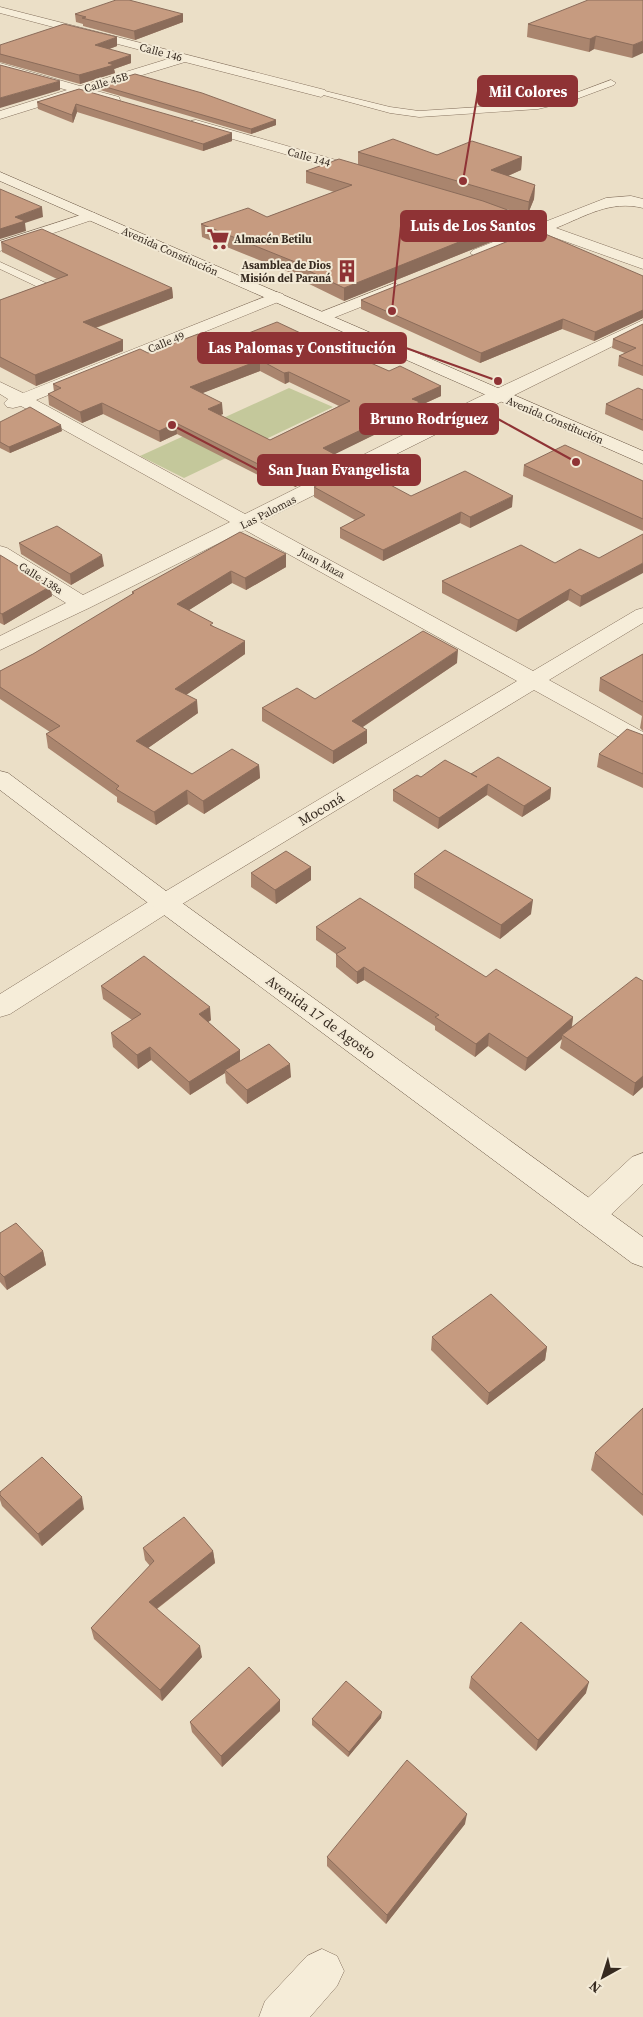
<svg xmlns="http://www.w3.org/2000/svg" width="643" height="2017" viewBox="0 0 643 2017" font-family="'Source Serif 4',serif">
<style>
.green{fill:#c4c89b}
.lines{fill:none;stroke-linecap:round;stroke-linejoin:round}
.lane-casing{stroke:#85715e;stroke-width:1}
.street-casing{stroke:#85715e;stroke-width:1}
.secondary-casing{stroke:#675341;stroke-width:1}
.lane{fill:#f6edd9;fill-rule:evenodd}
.street{fill:#f6edd9;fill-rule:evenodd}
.secondary{fill:#f6edd9;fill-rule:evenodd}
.wall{fill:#aa856e;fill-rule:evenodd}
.shaded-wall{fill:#8b6c5a}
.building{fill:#c69b80;stroke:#8b6c5a;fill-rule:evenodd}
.labels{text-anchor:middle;stroke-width:4;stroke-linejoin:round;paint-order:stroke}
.far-street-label{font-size:11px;fill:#362a20;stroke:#f3ead6}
.far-poi-label{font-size:11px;font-weight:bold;fill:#362a20;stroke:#f3ead6;text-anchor:start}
.street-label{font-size:14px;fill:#362a20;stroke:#f3ead6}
.leader{fill:none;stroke:#8f3335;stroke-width:2}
.callout-dot{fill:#8f3335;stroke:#f3ead6;stroke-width:2}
.callout{fill:#8f3335;stroke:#8f3335;stroke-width:2}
.callout-label{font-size:15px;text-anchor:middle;font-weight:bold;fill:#fff}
</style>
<rect width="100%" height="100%" fill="#ebdfc7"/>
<!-- green -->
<path class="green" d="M289,388L333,407L184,478L140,456Z"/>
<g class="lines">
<defs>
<path id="lane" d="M611,80L616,83L614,85L571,101L538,109L419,117L390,113L316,93L321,90L390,107L419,111L538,103L565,97Z
M0,262L48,284L50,286L48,288H40L0,269Z"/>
<path id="street" d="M0,7L325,90L327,93L321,97L185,62L93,90L119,97L120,100L119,103L114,104L80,94L0,119V111L67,90L0,71V63L80,86L171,58L0,13Z
M196,120L371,170L373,173L371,176H361L191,127L189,124L191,121Z
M631,196L643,199V208C610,200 586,216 556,228L643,259V269L542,233L483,256L478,258L470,253L473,250L528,228L484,212L482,209L484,206H494L542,223L606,198Z
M90,212L95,213L97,216L95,219L0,251V241Z
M395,283L403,288L401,291L328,320H316L314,317L316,314Z
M277,292L283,294L285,297L283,300L36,400L245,514L475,399L643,320V331L260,522L533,671L636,610L643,608V623L549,680L643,732V748L635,746L534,690L174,909L10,1014L0,1017V994L156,897L517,681L245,530L89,608L0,650V636L66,603L0,561V546L7,548L83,595L230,522L21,406L13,408L7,407L4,403L8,399L0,394V382L23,393Z
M643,1153V1184L601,1224L590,1227L579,1224L575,1215L579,1206L632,1157Z
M322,1949L337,1956L344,1971L337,1986L310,2017H259L265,2001L307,1956Z"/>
<path id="secondary" d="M0,172L643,451V464L0,181Z
M0,771L8,773L174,897L643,1237V1267L632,1263L156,909L0,790Z"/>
</defs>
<!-- lane casing -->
<use href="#lane" class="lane-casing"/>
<!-- street casing -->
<use href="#street" class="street-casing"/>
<!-- secondary casing -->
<use href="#secondary" class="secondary-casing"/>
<!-- lane -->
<use href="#lane" class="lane"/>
<!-- street -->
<use href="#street" class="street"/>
<!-- secondary -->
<use href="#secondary" class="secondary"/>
</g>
<!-- wall -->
<path class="wall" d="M643,0L632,58L594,49L589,52L527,37L528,24Z
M75,14H183V22L135,40L83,26V24L76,22Z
M0,45L117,46L109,49L131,63L114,69L115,73L80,84L0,62Z
M99,85L276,120V125L251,134L100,90Z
M79,89L232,141L203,151L77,112L73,123L38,109L37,102Z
M358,152L522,157L521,170L508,176L535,185L534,199L527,216L506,209L523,229L344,301L301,280V277L202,237L201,224L267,217L334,192L306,183V171L358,165Z
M1,242L172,288L173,298L96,328L123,340V351L36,386L0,367V300L57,279L2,252Z
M643,276V318L594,341L562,329L480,363L361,309V300Z
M643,324V376L618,366L619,356L625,353L612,348L613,339Z
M218,345L343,353L389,371L441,386V396L419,406V413L334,454L336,467L295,487L278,477L270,481L177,434L160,442L103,414L82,423L49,405L48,394L54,392L53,384L148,353ZM260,371L285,384L289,382L339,406L270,440L220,415L223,414L202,393Z
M643,390V431L605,414L606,404Z
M0,422L62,431L10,453L0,448Z
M524,465L643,481V531L523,476Z
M314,487L411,496L512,507L470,528L460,523L383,561L340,538V528L355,520L314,497Z
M19,543L104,566L71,585L21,554Z
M286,554V567L246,590L232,583L189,610L213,626L245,654L186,695L198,713L148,748L192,774L259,765L260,778L204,814L188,804L156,825L117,802V797L48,748L46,734L50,732L0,699V671L33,654L132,595V592Z
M0,555L52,596L4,625L0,623Z
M599,558L580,607L568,600L516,632L442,593V581L555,563Z
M643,654V731L640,728L642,716L599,691L600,678Z
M457,663L363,727L367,743L333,764L262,721V708L315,699Z
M643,735V788L597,767L599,754Z
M471,774L551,788L550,799L522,817L487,795L438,829L393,801V790L421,777Z
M311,867V880L276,904L251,887V873Z
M414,874L531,914L500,939L414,888Z
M316,927L486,977L573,1017L572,1027L643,981V1087L633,1096L560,1048L562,1039L525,1071L488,1046L475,1057L435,1030V1026L364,980L357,984L336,967V954L316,940Z
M101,986L211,1020L208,1022L240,1050V1061L291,1077L247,1104L226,1083L225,1073L190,1095L151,1060L138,1069L113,1047L111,1033L132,1020L103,999Z
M0,1233L43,1251L46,1265L7,1290L0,1282Z
M432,1337L547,1347L545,1360L487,1405L431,1350Z
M643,1408V1516L591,1470L595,1453Z
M0,1492L84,1509L42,1546L2,1506L0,1500Z
M143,1548L213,1551L215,1563L157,1609L202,1657L162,1701L94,1639L91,1628L150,1566L145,1560Z
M471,1677L586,1693L536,1751L469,1688Z
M280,1711L222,1767L192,1732L190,1722Z
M381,1718L348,1757L312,1725V1719Z
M465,1824L386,1924L327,1866V1857Z"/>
<!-- shaded-wall -->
<path class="shaded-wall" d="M183,14V22L135,40L134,31Z
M596,36L594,49L589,52L590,39Z
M117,37V46L96,54L95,45Z
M643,41V53L632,58L633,45Z
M131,55V63L114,69L115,73L80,84L79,75L108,63Z
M60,81V90L0,108V98Z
M76,104L77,112L73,123L72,115Z
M276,120V125L251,134V129Z
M232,133V141L203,151V144Z
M522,157L521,170L490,184L491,170Z
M535,185L534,199L527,216L529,202Z
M42,207L43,217L25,223L26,231L0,239V229L15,217Z
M524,216L523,229L344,301V288Z
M172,288L173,298L84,332L83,322Z
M643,310V318L594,341L595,332Z
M563,319L562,329L480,363L481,353Z
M123,340V351L36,386L35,375Z
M260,360V371L190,398V387Z
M289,372V382L285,384L284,373Z
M441,386V396L419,406V413L323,460V448L412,399Z
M102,403L103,414L82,423L80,412Z
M222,403L223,414L208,420V409Z
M176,423L177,434L160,442L159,431Z
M61,425L62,431L10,453L9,447Z
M336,455V467L295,487V476Z
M278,466V477L270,481V470Z
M513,496L512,507L470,528V517Z
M461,512L460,523L383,561V550Z
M286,554V567L246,590L245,578Z
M102,555L104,566L71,585L70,574Z
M643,563V573L580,607L581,596Z
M231,571L232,583L178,617L177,604Z
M51,586L52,596L4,625L2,614Z
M570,589L568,600L516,632L518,620Z
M245,641V654L176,702L175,689Z
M458,650L457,663L352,734V721Z
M197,700L198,713L138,755L136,741Z
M367,730V743L333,764V751Z
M259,765L260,778L204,814L203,801Z
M488,784L487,795L438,829L439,818Z
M551,788L550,799L522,817L524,806Z
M187,790L188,804L156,825L154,812Z
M311,867V880L276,904L275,890Z
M533,900L531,914L500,939L501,925Z
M364,967V980L357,984V972Z
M210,1007L211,1020L200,1028L199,1014Z
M573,1017L571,1030L562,1035V1039L525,1071L527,1058Z
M489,1033L488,1046L475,1057L476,1044Z
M150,1047L151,1060L138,1069L137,1055Z
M240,1050V1064L225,1070V1073L190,1095L189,1082Z
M290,1064L291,1077L247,1104V1090Z
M643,1076V1087L633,1096L635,1083Z
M43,1251L46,1265L7,1290L4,1277Z
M547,1347L545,1360L487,1405L489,1393Z
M82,1497L84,1509L42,1546L38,1534Z
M213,1551L215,1563L151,1613L149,1602Z
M200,1646L202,1657L162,1701L160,1690Z
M589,1682L586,1693L536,1751L538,1740Z
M280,1700V1711L222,1767L221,1756Z
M382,1712L381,1718L348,1757L349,1752Z
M467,1814L465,1824L386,1924L387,1915Z"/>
<!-- building -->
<path class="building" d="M116,0H129L183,14L134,31L82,18L86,17L75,14Z
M588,0H643V41L633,45L596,36L590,39L528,24Z
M64,24L117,37L95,45L131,55L108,63L114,65L79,75L0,54V45Z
M0,65L60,81L0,98Z
M135,74L202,93L276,120L251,129L99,85Z
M79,89L232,133L203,144L76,104L72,115L37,102Z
M393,139L437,155L472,141L522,157L491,170L535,185L529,202L358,152Z
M339,159L483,201L524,216L344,288L301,267L305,266L201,224L248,208L267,217L352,185L306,171Z
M0,189L42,207L15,217L25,221L0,229Z
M42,229L172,288L83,322L123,340L35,375L0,357V300L68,275L1,242Z
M536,230L643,276V310L595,332L563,319L481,353L361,300Z
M277,322L343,353L346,352L389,371L400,366L441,386L412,399L420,402L323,448L336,455L295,476L278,466L270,470L176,423L159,431L102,403L80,412L48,394L61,388L53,384L140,349L148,353L198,334L218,345ZM260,360L284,373L289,372L350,401L270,440L208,409L222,403L190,387Z
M643,324V366L619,356L636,348L613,339Z
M638,388L643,390V420L606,404Z
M30,407L61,425L9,447L0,442V422Z
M565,445L643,481V519L524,465Z
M355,466L411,496L465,471L513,496L470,517L461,512L383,550L340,528L365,515L314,487Z
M57,526L102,555L70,574L19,543Z
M240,532L286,554L245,578L231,571L177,604L213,623L210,625L245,641L175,689L197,700L136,741L192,774L232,749L259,765L203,801L187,790L154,812L116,789L119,786L46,734L60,726L0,687V671L33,654L134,593L132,592Z
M643,534V563L581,596L570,589L518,620L442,581L521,545L555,563L580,549L599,558Z
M0,555L51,586L2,614L0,613Z
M423,631L458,650L352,721L367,730L333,751L262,708L297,688L315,699Z
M643,654V702L600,678Z
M627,729L643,735V774L599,754Z
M498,757L551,788L524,806L488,784L439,818L393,790L417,775L421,777L445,760L477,777L471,774Z
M445,850L533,900L501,925L414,874Z
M286,851L311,867L275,890L251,873Z
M360,898L486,977L496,969L573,1017L527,1058L489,1033L476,1044L435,1017L439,1015L364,967L357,972L336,954L346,948L316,927Z
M144,956L210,1007L199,1014L240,1050L189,1082L150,1047L137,1055L111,1033L141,1014L101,986Z
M636,977L643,981V1076L635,1083L562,1035Z
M269,1044L290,1064L247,1090L225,1070Z
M16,1223L43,1251L4,1277L0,1273V1233Z
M491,1294L547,1347L489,1393L432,1337Z
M643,1408V1495L595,1453Z
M42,1457L82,1497L38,1534L0,1495V1492Z
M184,1517L213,1551L149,1602L200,1646L160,1690L91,1628L154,1561L143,1548Z
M521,1622L589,1682L538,1740L471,1677Z
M249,1667L280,1700L221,1756L190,1722Z
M346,1681L382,1712L349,1752L312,1719Z
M407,1760L467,1814L387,1915L327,1857Z"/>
<!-- icons -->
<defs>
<symbol id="supermarket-bare" viewBox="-9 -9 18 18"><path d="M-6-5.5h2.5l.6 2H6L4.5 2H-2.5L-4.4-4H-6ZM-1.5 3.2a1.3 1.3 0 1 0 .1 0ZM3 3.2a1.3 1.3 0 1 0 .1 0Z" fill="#8f3335" stroke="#f3ead6" stroke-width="2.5" paint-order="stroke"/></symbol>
<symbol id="building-bare" viewBox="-9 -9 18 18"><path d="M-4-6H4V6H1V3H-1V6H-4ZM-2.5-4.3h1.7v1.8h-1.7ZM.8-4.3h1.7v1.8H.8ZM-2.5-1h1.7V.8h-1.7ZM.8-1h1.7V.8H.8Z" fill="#8f3335" stroke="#f3ead6" stroke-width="2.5" paint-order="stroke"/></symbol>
</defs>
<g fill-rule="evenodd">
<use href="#supermarket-bare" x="202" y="223" width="32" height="32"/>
<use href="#building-bare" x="331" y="255" width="32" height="32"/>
</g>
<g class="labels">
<!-- far-street labels -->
<g class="far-street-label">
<text transform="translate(161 52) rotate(15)" y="4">Calle 146</text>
<text transform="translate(106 82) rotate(-17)" y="4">Calle 45B</text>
<text transform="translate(309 157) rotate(16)" y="4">Calle 144</text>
<text transform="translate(170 251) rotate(24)" y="4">Avenida Constitución</text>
<text transform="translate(166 342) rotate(-22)" y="4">Calle 49</text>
<text transform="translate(555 420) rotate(23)" y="4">Avenida Constitución</text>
<text transform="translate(268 512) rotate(-27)" y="4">Las Palomas</text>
<text transform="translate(322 563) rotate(29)" y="4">Juan Maza</text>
<text transform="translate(41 578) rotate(32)" y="4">Calle 138a</text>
</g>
<!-- far-poi labels -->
<g class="far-poi-label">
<text x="234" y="243">Almacén Betilu</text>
<text x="331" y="269" text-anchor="end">Asamblea de Dios<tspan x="331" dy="13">Misión del Paraná</tspan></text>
</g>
<!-- street labels -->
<g class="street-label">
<text transform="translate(321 809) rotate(-31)" y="5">Moconá</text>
<text transform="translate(321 1017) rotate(36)" y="5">Avenida 17 de Agosto</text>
</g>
</g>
<!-- callouts -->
<path class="leader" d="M463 181L478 91M392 311L401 226M498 381L406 348M576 462L498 419M172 425L258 470"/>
<g class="callout-dot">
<circle cx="463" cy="181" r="5"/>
<circle cx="392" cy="311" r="5"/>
<circle cx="498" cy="381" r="5"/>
<circle cx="576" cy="462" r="5"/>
<circle cx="172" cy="425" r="5"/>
</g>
<g class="callout">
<rect x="478" y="76" width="99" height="30" rx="5"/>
<rect x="401" y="211" width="145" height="30" rx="5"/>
<rect x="198" y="333" width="208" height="30" rx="5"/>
<rect x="360" y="404" width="138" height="30" rx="5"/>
<rect x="258" y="455" width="162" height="30" rx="5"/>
</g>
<g class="callout-label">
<text x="528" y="97">Mil Colores</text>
<text x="473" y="231">Luis de Los Santos</text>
<text x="302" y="353">Las Palomas y Constitución</text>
<text x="429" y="424">Bruno Rodríguez</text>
<text x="339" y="475">San Juan Evangelista</text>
</g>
<!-- north arrow -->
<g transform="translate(603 1977) rotate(219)" stroke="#f3ead6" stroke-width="4" paint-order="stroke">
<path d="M0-4L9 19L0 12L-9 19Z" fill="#362a20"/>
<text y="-8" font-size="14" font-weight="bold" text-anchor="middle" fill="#362a20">N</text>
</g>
</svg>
